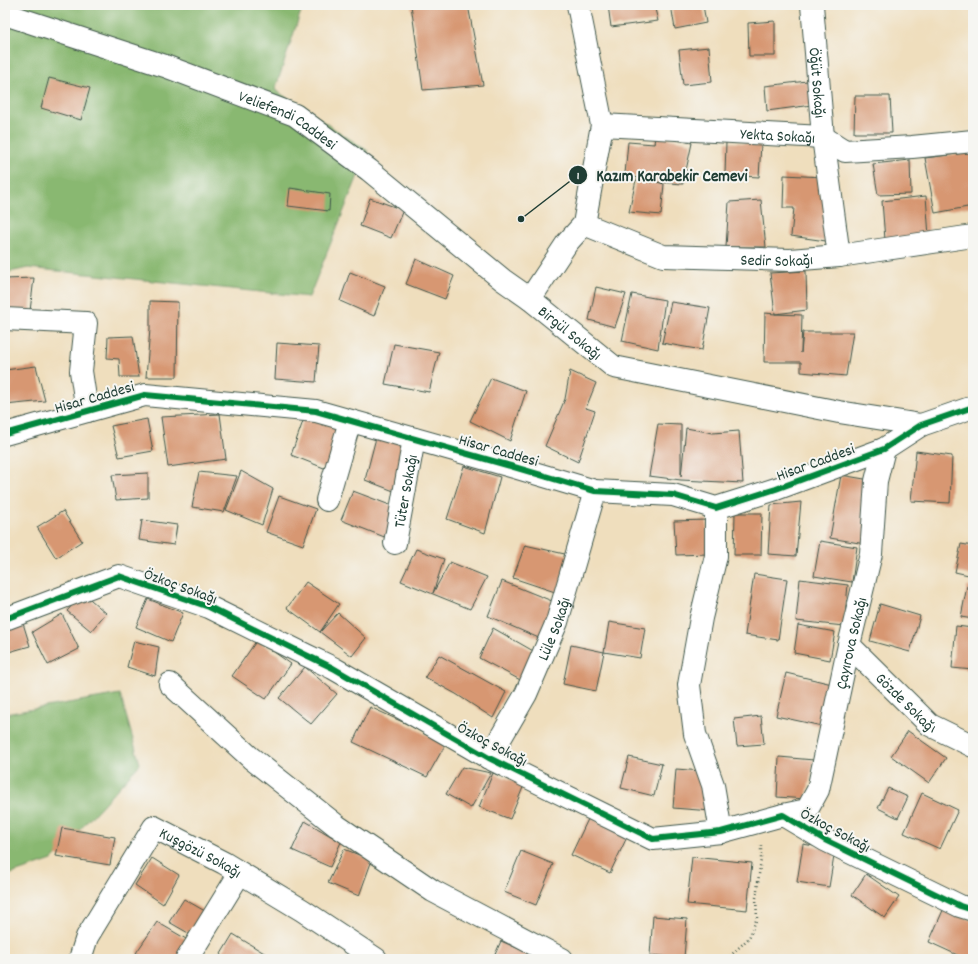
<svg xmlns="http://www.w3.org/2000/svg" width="978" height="964" viewBox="0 0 978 964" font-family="Dekko,sans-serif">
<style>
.forest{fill:#89b871;stroke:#547a52}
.building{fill:#d79772}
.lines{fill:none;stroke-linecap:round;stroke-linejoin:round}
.minor-casing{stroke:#3e5549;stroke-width:24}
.path{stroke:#3e5549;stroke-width:2.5;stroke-dasharray:1 3;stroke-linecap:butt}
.minor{stroke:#fff;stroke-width:22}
.cycleway-casing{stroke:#f6f6f2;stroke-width:8}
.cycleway{stroke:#00873e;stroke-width:6}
.labels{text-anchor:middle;stroke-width:4;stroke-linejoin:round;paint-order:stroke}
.street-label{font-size:16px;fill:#1f3d34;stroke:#f6f6f2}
.leader{fill:none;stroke:#1f3d34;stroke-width:1.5}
.callout-dot{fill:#1f3d34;stroke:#f6f6f2;stroke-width:1.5}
.mark-label{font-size:12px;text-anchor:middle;font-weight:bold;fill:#fff}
.callout-label{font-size:17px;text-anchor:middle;font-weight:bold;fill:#1f3d34;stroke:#f6f6f2;stroke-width:4;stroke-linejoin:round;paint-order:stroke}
</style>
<rect width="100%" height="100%" fill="#f6f6f2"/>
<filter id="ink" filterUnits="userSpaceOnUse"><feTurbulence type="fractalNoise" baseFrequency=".025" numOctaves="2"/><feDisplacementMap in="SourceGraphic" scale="8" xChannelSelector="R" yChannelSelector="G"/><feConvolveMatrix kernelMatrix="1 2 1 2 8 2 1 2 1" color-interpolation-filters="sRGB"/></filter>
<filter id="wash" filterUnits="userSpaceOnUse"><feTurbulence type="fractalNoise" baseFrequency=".012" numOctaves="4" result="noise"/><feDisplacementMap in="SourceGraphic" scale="16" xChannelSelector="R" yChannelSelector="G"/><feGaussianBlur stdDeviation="0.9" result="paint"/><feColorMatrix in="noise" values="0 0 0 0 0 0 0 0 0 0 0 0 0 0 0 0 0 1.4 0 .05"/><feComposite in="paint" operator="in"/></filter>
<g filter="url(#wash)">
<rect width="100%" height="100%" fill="#efdebd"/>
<!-- forest -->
<path class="forest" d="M5,5H303L275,90L368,151L309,297L28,268L5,273Z
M120,694L140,764L52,860L5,876V714Z"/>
<g id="blocks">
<!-- building -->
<path class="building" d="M411,5H468L483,85L423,90Z
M608,5H654L658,21L611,27Z
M671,5H703L706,23L675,29Z
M775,21V56H749L748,23Z
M709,47L712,82L683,85L679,50Z
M49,78L90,88L81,120L41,108Z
M807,81L812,105L767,111L765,86Z
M855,96H890L892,133H854Z
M655,136L692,143L683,184L657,182L664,184L661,215L629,212L636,180L651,182L625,174L628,142L654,144Z
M726,142L761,144L759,177L725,175Z
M973,152V206L935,213L925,158Z
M910,160L911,194L878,195L873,164Z
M784,175L823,177L826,241L791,236L794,208H783Z
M290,188L330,194L329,211L288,206Z
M926,196L929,236L885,240L882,201Z
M370,198L403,210L391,238L360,226Z
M761,200L766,247H726L729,202Z
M416,259L454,276L445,299L406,284Z
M806,271L807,310L775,314L802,315L801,353L803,332H853L846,376L801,372V362H764L765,313L775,314L770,273Z
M350,272L385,286L374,316L340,301Z
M34,278L30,311L5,309V279Z
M596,287L626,294L615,327L589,320Z
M632,294L665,300L658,349L622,341Z
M150,301L178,302L177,377H146L150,329Z
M671,302L710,308L702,350L662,343Z
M133,336L139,377H120L119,359L107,358L108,337Z
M277,343L319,346L316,382L275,379Z
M394,344L439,352L429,392L385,384Z
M36,366L45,401L5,405V370Z
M570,371L596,383L586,408L595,411L578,462L545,446L565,399Z
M491,378L526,391L510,441L470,421Z
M307,410L344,425L329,470L291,455Z
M220,414L226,459L168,467L161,417Z
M147,419L153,451L119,457L111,426Z
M658,424L681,425V477L686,428L713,433L739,431L743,483L681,480L649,476Z
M377,434L414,439L399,493L365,480Z
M916,451L952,456L950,503L911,501Z
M464,466L500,477L485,533L447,519Z
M241,471L273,489L262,525L226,510Z
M199,472L237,476L224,512L192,507Z
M148,473V498L116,500L112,475Z
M841,475L876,481L865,544L830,538Z
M353,491L395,507L387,538L341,520Z
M279,496L316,509L303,545L266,532Z
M801,502L796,556L768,554L771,505Z
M63,511L82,541L56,558L37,527Z
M735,513H762L761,555H734Z
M142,520L177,525L174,545L139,540Z
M707,520L708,554L676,555L674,521Z
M820,541L857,547L852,582L814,576Z
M961,544L973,546V576L955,572Z
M525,545L569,555L558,593L513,578Z
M416,549L444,559L433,593L450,562L487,577L470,609L401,581Z
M754,574L787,579L778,640L745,635Z
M800,579L848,585L844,626L796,621Z
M502,581L562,605L548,642L488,616Z
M306,582L339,604L320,632L287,608Z
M967,586L973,588V619L961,617Z
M83,593L106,613L91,631L67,611Z
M148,599L183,613L171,642L136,627Z
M880,604L920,616L910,652L870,641Z
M338,613L366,638L352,656L320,632Z
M62,614L79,649L48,665L32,632Z
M22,620L30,646L5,653V624Z
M609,622L645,628L640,658L604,652L596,691L563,684L571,645L604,652Z
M798,625L835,632L830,660L794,653Z
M956,626L973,628V670L952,668Z
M493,628L535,652L524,682L479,658Z
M257,640L291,664L266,699L232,676Z
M134,641L159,647L155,676L127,667Z
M439,655L506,692L493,718L456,694L425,677Z
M305,667L337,694L311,724L279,698Z
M786,673L832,684L822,726L776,716Z
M370,707L407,724L445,745L427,777L353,742Z
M761,716L764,744L737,746L734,719Z
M908,731L946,758L929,783L891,756Z
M629,757L662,764L654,796L621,788Z
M779,757L814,760L806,799L777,797Z
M462,767L491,773L471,808L446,794Z
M676,769L702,771L711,811L673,808Z
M493,773L524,785L510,819L479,807Z
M888,788L908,797L898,818L878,808Z
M922,793L958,810L940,849L904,833Z
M589,817L628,835L610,873L571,855Z
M305,821L341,842L330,867L292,850Z
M62,828L115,837L110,865L56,856Z
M803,844L835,850L829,887L797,882Z
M344,849L372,860L359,896L328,883Z
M521,851L553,864L536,905L504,892Z
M692,857L752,863L747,910L687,904Z
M152,858L179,875L163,904L135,885Z
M866,874L899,897L885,918L852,895Z
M184,899L210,914L197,938L169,922Z
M944,908L973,921V959H966L929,942Z
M653,916L687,919L684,958L650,955Z
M157,922L193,943L185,959H145L136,953Z
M233,934L274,959H218Z
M501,941L533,955L531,959H493Z"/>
</g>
</g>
<g filter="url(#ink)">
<use href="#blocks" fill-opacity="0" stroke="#3e5549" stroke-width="1"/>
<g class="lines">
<defs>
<g id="minor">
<path id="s1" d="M578,5L602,125L584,224L567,243L530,299L614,367L839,412L921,425"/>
<path id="s2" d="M812,5L823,137L839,256"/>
<path id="s3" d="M5,14L165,66L295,115L369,170L503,280L530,299"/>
<path id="s4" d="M602,125L823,137L845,151L912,147L973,141"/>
<path id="s5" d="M584,224L663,256L790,260L839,256L973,236"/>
<path d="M5,319L86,323L81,371L87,411"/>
<path d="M5,434L145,395L316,411L514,467L595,491L673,495L716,508L776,489L884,449L921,425L973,407"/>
<path d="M327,500L350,421"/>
<path d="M716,508V556L701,618L689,685L695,734L713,785L721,832"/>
<path id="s6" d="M395,543L414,439"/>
<path d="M5,619L119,576L209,607L306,655L333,668L489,758L653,839L721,832L783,815L825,840L960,906L973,910"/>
<path id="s7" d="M849,645L930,725L973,746"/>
<path d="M170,684L251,758L337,826L433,891L562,959"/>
<path id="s8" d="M489,758L526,694L557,622L595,491"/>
<path id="s9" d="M783,815L807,810L818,790L849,645L871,554L876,481L884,449"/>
<path id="s10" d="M80,959L87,937L154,827L224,863L302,910L376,959"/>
<path d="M187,959L240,873"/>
</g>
</defs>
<!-- minor casing -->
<use href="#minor" class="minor-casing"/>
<!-- path -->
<path class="path" d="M727,959L749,938L757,918L756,898L761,859V844"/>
<!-- minor -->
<use href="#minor" class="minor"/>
<defs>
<path id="cycleway" d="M5,434L145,395L316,411L514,467L595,491L673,495L716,508L776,489L884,449L921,425L973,407
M5,619L119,576L209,607L306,655L333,668L489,758L653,839L721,832L783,815L825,840L960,906L973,910"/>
</defs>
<!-- cycleway casing -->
<use href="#cycleway" class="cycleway-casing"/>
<!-- cycleway -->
<use href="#cycleway" class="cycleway"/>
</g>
</g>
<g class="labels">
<!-- street labels -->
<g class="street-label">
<text dy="6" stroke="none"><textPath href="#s2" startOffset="78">Öğüt Sokağı</textPath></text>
<text dy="6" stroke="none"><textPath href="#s3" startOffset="303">Veliefendi Caddesi</textPath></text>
<text dy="6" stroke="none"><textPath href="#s4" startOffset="176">Yekta Sokağı</textPath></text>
<text dy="6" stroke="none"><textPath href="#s5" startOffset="199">Sedir Sokağı</textPath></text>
<text dy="6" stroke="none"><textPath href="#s1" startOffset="368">Birgül Sokağı</textPath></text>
<text transform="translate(94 396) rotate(-16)" y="6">Hisar Caddesi</text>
<text transform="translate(499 449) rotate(16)" y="6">Hisar Caddesi</text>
<text transform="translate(815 461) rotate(-20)" y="6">Hisar Caddesi</text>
<text dy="6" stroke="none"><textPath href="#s6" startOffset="53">Tüter Sokağı</textPath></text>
<text transform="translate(181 585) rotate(20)" y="6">Özkoç Sokağı</text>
<text dy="6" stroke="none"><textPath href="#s8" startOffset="145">Lüle Sokağı</textPath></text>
<text dy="6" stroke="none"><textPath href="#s9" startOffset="198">Çayırova Sokağı</textPath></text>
<text dy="6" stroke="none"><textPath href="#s7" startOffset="81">Gözde Sokağı</textPath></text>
<text transform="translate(493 743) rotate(28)" y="6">Özkoç Sokağı</text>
<text transform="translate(836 829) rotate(28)" y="6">Özkoç Sokağı</text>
<text dy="6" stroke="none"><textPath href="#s10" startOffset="205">Kuşgözü Sokağı</textPath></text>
</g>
</g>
<!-- callouts -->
<path class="leader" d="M521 219L578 175"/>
<g class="callout-dot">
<circle cx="521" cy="219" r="4"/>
<circle cx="578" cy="175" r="10"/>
</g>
<g class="mark-label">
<text x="578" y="179">1</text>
</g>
<g class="callout-label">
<text x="672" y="181">Kazım Karabekir Cemevi</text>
</g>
<!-- margin -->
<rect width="978" height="964" fill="none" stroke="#f6f6f2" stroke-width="20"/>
</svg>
